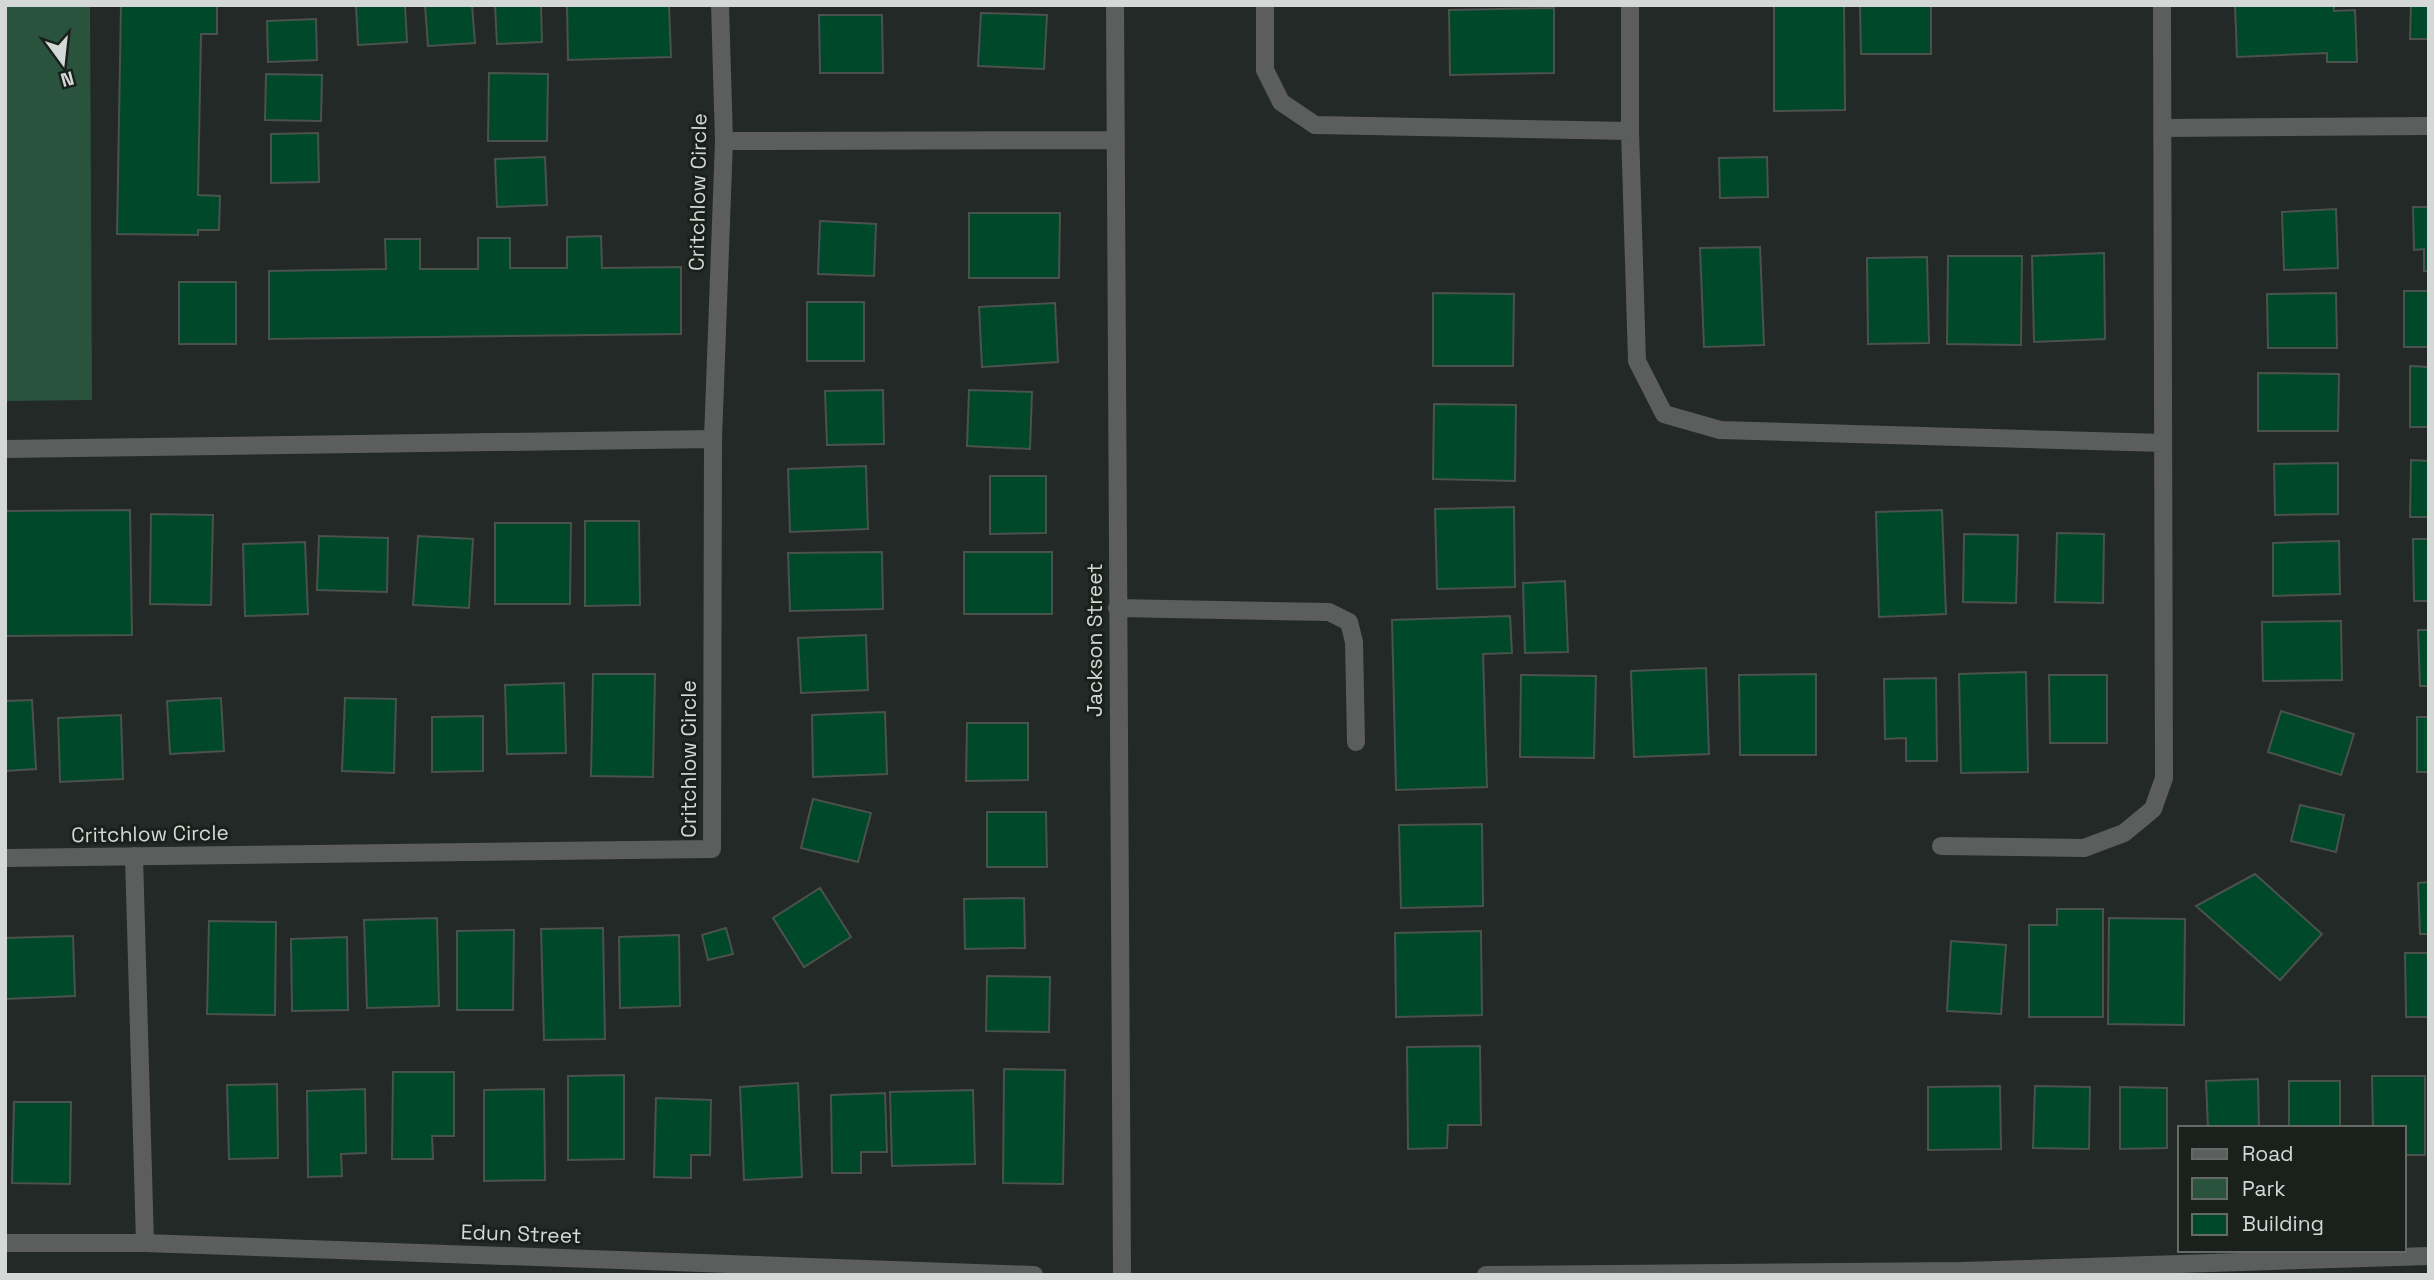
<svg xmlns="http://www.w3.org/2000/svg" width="2434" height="1280" viewBox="0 0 2434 1280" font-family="'Space Grotesk',sans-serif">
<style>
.green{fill:#2a533d}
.building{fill:#00482a;stroke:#4b514d;stroke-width:2}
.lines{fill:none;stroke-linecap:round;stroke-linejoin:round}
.minor{stroke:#5b5e5c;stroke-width:18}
.labels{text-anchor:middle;stroke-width:6;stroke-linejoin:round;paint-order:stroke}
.street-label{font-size:21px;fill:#d4d8d6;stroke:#1a201c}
</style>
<rect width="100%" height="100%" fill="#232926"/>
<!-- green -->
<path class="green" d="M5,5H90L92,400L5,401Z"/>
<!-- building -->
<path class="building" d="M121,5H217V34H201L198,195L220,196L219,230H198V235L117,234Z
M356,5H405L407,42L358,45Z
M425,5H472L475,43L428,46Z
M495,5H541L542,42L497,44Z
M567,5H669L671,57L568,60Z
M1774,5H1844L1845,110L1774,111Z
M1860,5H1931V54H1861Z
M2235,5H2334V11L2355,10L2357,62H2327V53L2237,57Z
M2411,5H2429V39H2410Z
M1554,8V73L1450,75L1449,10Z
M981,13L1047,15L1044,69L978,66Z
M819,15H882L883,73H820Z
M316,19L317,60L268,62L267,21Z
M489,73L548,74L547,141H488Z
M266,74L322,75L321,121L265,120Z
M318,133L319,182L271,183V134Z
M545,157L547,205L497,207L495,159Z
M1767,157L1768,197L1720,198L1719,158Z
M2413,207H2429V271H2424V249L2414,250Z
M2336,209L2338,268L2284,270L2282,212Z
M969,213H1060L1059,278H969Z
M820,221L876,224L874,276L818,274Z
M601,236L602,268L681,267V334L269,339V271L386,269L385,239H420V269H478V238H510V268H567V237Z
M1760,247L1764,345L1704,347L1700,248Z
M2104,253L2105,339L2034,342L2032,256Z
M1948,256H2022L2021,345L1947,344Z
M1927,257L1929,343L1868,344L1867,258Z
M179,282H236V344H179Z
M2404,291H2429V347H2404Z
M1433,293L1514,294L1513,366H1433Z
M2336,293L2337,348H2268L2267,294Z
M807,302H864V361H807Z
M1055,303L1058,362L982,367L979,307Z
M2410,366L2429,367V427H2410Z
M2258,373L2339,374L2338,431H2258Z
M883,390L884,444L827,445L825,391Z
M969,390L1032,392L1030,449L967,446Z
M1434,404L1516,405L1515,481L1433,479Z
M2411,460L2429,461V517H2410Z
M2338,463V514L2275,515L2274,464Z
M866,466L868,529L790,532L788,469Z
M990,476H1046V533L990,534Z
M1514,507L1515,587L1437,589L1435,509Z
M130,510L132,635L5,636V511Z
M1942,510L1946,614L1879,617L1876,512Z
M151,514L213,515L211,605L150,604Z
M585,521H639L640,605L585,606Z
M495,523H571L570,604H495Z
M2057,533L2104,534L2103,603L2055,602Z
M1964,534L2018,535L2016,603L1963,602Z
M319,536L388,538L387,592L317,590Z
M418,536L473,539L469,608L413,605Z
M2413,539H2429V601H2414Z
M2339,541L2340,594L2273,596V543Z
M305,542L308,614L245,616L243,544Z
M882,552L883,609L790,611L788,553Z
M964,552H1052V614H964Z
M1565,581L1568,652L1525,653L1523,583Z
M1510,616L1512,653L1483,654L1487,787L1396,790L1392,620Z
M2341,621L2342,680L2263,681L2262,622Z
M2418,630H2429V686H2420Z
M866,635L868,690L801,693L798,638Z
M1706,668L1709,754L1634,757L1631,671Z
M2026,672L2028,772L1961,773L1959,674Z
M593,674H655L653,777L591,776Z
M1816,674V755H1740L1739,675Z
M1521,675L1596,676L1594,758L1520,757Z
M2049,675H2107V743H2050Z
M1936,678L1937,761H1906V738L1885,739L1884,679Z
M564,683L566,753L507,754L505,685Z
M221,698L224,751L170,754L167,701Z
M345,698L396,699L394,773L342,771Z
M32,700L36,769L5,771V701Z
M2281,711L2354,734L2341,775L2268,752Z
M885,712L887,774L813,777L812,715Z
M121,715L123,779L60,782L58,718Z
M483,716V771L432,772V717Z
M2417,717H2429V772H2417Z
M967,723H1028V780L966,781Z
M813,799L871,813L858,862L801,848Z
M2300,805L2344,815L2336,852L2291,841Z
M987,812H1046L1047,867H987Z
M1482,824L1483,906L1401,908L1399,825Z
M2255,874L2322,934L2280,980L2196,906Z
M2429,882V934H2420L2418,883Z
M820,888L851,937L804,967L773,918Z
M1024,898L1025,948L965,949L964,899Z
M2057,909H2103V1017H2029V925H2057Z
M437,918L439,1006L367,1008L364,920Z
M2109,918L2185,919L2184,1025L2108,1024Z
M209,921L276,922L275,1015L207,1014Z
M603,928L605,1039L544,1040L541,929Z
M726,928L733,954L708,960L702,935Z
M514,930L513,1010H457V931Z
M1481,931L1482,1015L1396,1017L1395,933Z
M679,935L680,1006L620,1008L619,937Z
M73,936L75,996L6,999L5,938Z
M347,937L348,1010L292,1011L291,939Z
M1951,941L2006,945L2001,1014L1947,1011Z
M2405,953H2429V1017H2406Z
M987,976L1050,977L1049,1032L986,1031Z
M1480,1046L1481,1125H1448L1447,1148L1408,1149L1407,1047Z
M1004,1069L1065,1070L1063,1184L1003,1183Z
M393,1072H454V1136H432L433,1159H392Z
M624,1075V1159L568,1160V1076Z
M2372,1076H2425V1155H2404V1128H2373Z
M2258,1079L2259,1128H2208L2206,1081Z
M2289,1081H2340V1128H2289Z
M798,1083L802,1177L744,1180L740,1087Z
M277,1084L278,1158L229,1159L227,1085Z
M2000,1086L2001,1149L1928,1150V1087Z
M2035,1086L2090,1087L2089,1149L2033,1148Z
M2120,1087L2167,1088V1148L2120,1149Z
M365,1089L366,1153L341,1154L342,1176L308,1177L307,1091Z
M544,1089L545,1180L484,1181V1090Z
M973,1090L975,1164L892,1166L890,1092Z
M885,1093L887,1152H861V1173H832L831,1095Z
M656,1098L711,1100L710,1155H691V1178L654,1177Z
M14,1102H71L70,1184L12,1183Z"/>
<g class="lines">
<!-- minor -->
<path class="minor" d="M1115,5L1122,1275
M1265,5V70L1281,102L1315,125L1630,131
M1630,5V131L1637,361L1664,414L1720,430L2163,443
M2163,128L2429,126
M724,141L1116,140
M5,449L713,439
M1117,608L1329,612L1349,622L1354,642L1356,742
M1941,846L2084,848L2124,833L2153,809L2164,778L2162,5
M134,856L145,1243
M5,858L712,849L713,439L724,141L720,5
M5,1243H145L1034,1275
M1486,1275L1961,1271L2429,1256"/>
</g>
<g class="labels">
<!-- street labels -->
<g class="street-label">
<text transform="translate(698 192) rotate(-89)" y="7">Critchlow Circle</text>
<text transform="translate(1095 640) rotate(-90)" y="7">Jackson Street</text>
<text transform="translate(689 759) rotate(-90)" y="7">Critchlow Circle</text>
<text transform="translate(150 834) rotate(-1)" y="7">Critchlow Circle</text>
<text transform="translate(521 1234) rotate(2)" y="7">Edun Street</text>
</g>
</g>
<!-- border -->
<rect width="2434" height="1280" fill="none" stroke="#d4d8d6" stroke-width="14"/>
<!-- legend -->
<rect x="2178" y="1126" width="228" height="126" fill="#1a201c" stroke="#646a66" stroke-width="2"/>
<rect x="2192" y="1149" width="35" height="10" fill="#5b5e5c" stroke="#646a66" stroke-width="2"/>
<text x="2242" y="1161" font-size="21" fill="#d4d8d6">Road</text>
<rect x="2192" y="1178" width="35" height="21" fill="#2a533d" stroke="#646a66" stroke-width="2"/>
<text x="2242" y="1196" font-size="21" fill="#d4d8d6">Park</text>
<rect x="2192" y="1214" width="35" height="21" fill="#00482a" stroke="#646a66" stroke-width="2"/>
<text x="2242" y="1231" font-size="21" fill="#d4d8d6">Building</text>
<!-- north arrow -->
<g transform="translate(63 63) rotate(165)" stroke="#1a201c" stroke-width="5" paint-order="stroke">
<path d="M0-5L12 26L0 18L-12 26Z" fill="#d4d8d6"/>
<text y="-10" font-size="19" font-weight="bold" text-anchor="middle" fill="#d4d8d6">N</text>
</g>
</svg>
